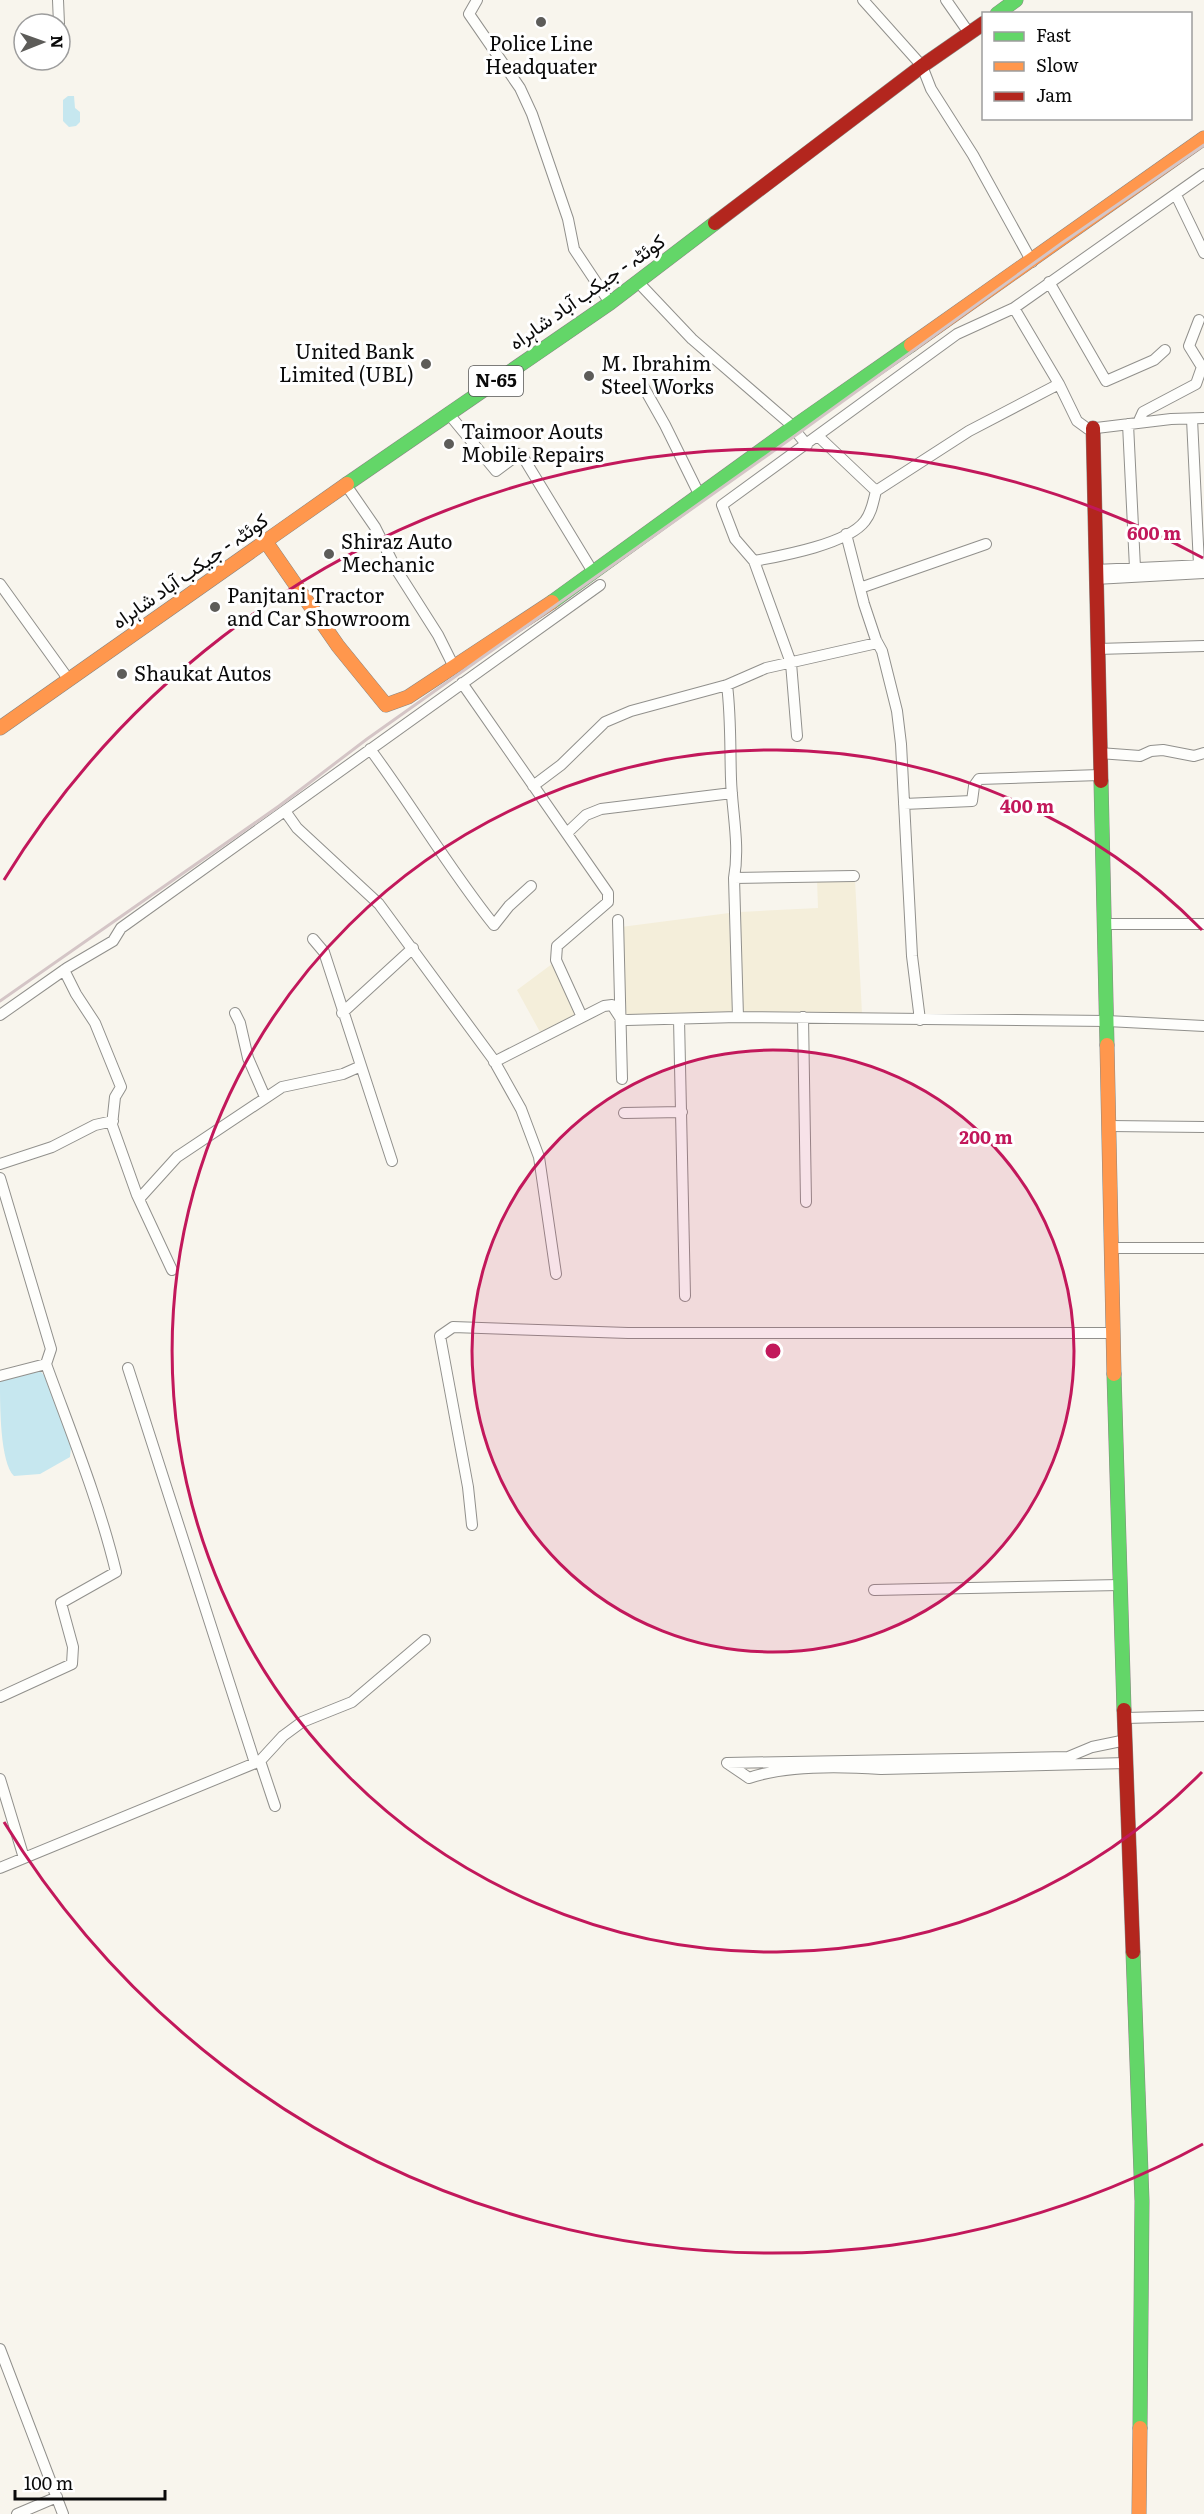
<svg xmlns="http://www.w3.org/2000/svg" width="1204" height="2514" viewBox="0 0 1204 2514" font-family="Literata,Vazirmatn,serif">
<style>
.farmland{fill:#f4eeda}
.water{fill:#c6e7ef}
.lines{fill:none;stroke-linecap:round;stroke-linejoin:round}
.street-casing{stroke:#91908c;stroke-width:12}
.fast-casing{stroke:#888683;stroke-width:15}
.slow-casing{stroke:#888683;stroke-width:15}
.jam-casing{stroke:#888683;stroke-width:15}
.street{stroke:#fefefc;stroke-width:10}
.fast{stroke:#63d668;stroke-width:14}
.slow{stroke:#ff974d;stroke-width:14}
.jam{stroke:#b3261e;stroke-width:14}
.rail{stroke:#d4c5c6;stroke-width:3}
.ring{fill:none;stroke:#c2185b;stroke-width:3}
.poi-dot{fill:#5d5c59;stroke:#fff;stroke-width:2}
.labels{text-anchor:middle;stroke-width:6;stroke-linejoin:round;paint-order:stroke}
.shield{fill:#fff;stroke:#545454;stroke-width:1.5}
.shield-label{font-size:18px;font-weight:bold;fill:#0a0a0a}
.poi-label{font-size:20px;fill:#0a0a0a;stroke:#fff;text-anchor:start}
.street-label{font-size:20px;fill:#0a0a0a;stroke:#fff}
.centre{fill:#c2185b;stroke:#fff;stroke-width:3}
.ring-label{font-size:18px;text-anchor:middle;font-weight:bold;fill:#c2185b;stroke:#fff;stroke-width:6;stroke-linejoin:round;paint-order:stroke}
</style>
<rect width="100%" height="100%" fill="#f8f5ed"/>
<!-- farmland -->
<path class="farmland" d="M855,879L862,1014L743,1013L741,1004L740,912L818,908L817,880Z
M729,913L733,1013L625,1016L621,927Z
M552,964L576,1016L540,1032L517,990Z"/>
<!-- water -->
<path class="water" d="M68,96H74L75,108L80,112V122L76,126L69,127L63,121V100Z
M39,1370L44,1375L71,1447L70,1457L40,1474L14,1476C0,1462 0,1406 0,1382L20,1373Z"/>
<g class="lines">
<defs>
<path id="street" d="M58,0L59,24
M477,0L469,14L520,88L532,114L568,219L574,249L610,303
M863,0L922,66L931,89L973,155L1032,262
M946,0L969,33
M1176,195L1204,253
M638,282L692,339L788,422L807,445
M1049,282L1106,381L1154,360L1165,350
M1014,308L1059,384L1077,421L1088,429L1171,419L1204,418
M643,386L665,425L700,496
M448,413L496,471L519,454L523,457L593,572
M1192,419L1199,565
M1138,423L1143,412L1196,384L1202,367L1189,346L1199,320
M1128,424L1135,568
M819,437L876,491L969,431L1059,384
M346,485L375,527L396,569L438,635L454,667
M846,534L864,604L876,640L882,651L897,711L901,744L912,956L920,1020
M754,561C781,556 848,544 865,521C872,512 873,502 876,491
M1095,570L1204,565
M1095,579L1204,573
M0,584L69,680
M860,588L986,544
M1097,649L1204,646
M462,683L608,893V902L557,946L556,960L582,1017
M727,685C731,717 730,748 731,779C732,812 740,845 734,878L738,1017L1107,1021L1204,1026
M797,736L791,663L754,561L735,539L722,505L957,334L1014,308L1204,174
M370,749C413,807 449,869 494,925L509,906L531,886
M1099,753L1140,756L1151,751L1163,750L1194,756L1204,753
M533,786L561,765L605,722L631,711L727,685L766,668L877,643
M904,804L972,801L974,786L979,779L1100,775
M285,811L297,828L379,904L493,1059L521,1109L539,1157L556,1274
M567,833L586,815L601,809L732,793
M734,878L854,876
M618,920L622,1079
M1105,924H1204
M313,939L324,952L392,1161
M64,970L76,994L95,1023L121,1087L115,1097L112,1125L137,1195L172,1270
M235,1013L240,1023L248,1058L265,1097
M342,1013L413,948
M0,1015L67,968L113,941L121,928L600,585
M803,1017L806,1202
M679,1019L685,1296
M494,1062L604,1006L612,1005L621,1019L627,1020L738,1017
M624,1113L682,1112
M1109,1126L1204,1127
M0,1164L52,1147L95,1125L113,1121
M0,1178L51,1349L46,1364C71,1433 99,1501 116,1572L61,1603L73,1647L72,1664L0,1697
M139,1199L177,1157L282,1087L343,1074L361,1066
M1111,1248H1204
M128,1368L255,1763
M0,1376L46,1364
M472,1525L468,1487L440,1336L453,1327L628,1333H1114
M874,1590L1120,1585
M1125,1718L1204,1716
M260,1761L283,1736L302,1722L352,1702L425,1640
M727,1763L749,1778C787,1765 840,1766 881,1769L1127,1763
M727,1763L1068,1757L1092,1747L1126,1740
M0,1779L24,1858
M0,1868L260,1761L275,1806
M0,2349L63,2514
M17,2514L57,2497"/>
<path id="fast" d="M997,14L1016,0
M347,484L610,303L715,223
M552,602L792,428L911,345
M1101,781L1107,1045
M1114,1374L1124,1710
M1133,1952L1142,2201L1140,2428"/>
<path id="slow" d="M911,345L1204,138
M266,542L338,646L386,705L408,697L552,602
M0,728L347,484
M1107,1045L1114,1374
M1139,2514L1140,2428"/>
<path id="jam" d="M715,223L922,66L984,23
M1093,428L1101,781
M1124,1710L1133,1952"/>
</defs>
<!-- street casing -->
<use href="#street" class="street-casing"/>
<!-- fast casing -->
<use href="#fast" class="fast-casing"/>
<!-- slow casing -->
<use href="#slow" class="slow-casing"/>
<!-- jam casing -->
<use href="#jam" class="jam-casing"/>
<!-- street -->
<use href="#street" class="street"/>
<!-- fast -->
<use href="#fast" class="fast"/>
<!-- slow -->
<use href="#slow" class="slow"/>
<!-- jam -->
<use href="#jam" class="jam"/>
<!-- rail -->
<path class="rail" d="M0,1001L279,806L367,739L796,435L1062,243L1204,145"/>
</g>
<!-- distance rings -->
<circle cx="773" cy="1351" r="301" fill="#c2185b" fill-opacity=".12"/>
<g class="ring">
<circle cx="773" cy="1351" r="301"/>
<path d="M1202 1772A601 601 0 1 1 1202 930"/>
<path d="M1203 2144A902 902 0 0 1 4 1822M4 880A902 902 0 0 1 1203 558"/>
</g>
<!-- markers -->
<g class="poi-dot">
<circle cx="541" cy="22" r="6"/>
<circle cx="426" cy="364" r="6"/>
<circle cx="589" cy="376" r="6"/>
<circle cx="449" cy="444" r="6"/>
<circle cx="329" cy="554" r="6"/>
<circle cx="215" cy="607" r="6"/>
<circle cx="122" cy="674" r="6"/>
</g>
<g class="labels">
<!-- shield labels -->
<rect class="shield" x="469" y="366" width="54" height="30" rx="4.5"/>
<g class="shield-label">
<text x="496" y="387">N-65</text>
</g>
<!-- poi labels -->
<g class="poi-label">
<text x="541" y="51" text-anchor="middle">Police Line<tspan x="541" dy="23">Headquater</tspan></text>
<text x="414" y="359" text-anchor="end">United Bank<tspan x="414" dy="23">Limited (UBL)</tspan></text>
<text x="601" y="371">M. Ibrahim<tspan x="601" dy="23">Steel Works</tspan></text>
<text x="461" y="439">Taimoor Aouts<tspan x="461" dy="23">Mobile Repairs</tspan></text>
<text x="341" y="549">Shiraz Auto<tspan x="341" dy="23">Mechanic</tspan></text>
<text x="227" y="603">Panjtani Tractor<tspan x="227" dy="23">and Car Showroom</tspan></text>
<text x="134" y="681">Shaukat Autos</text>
</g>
<!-- street labels -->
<g class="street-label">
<text transform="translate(587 292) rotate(-35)" y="7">کوئٹہ - جیکب آباد شاہراہ</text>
<text transform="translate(190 571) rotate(-35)" y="7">کوئٹہ - جیکب آباد شاہراہ</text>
</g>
</g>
<circle cx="773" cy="1351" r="9" class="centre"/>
<g class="ring-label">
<text x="1154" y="540">600 m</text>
<text x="1027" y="813">400 m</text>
<text x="986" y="1144">200 m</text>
</g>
<!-- legend -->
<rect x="982" y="12" width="210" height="108" fill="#ffffff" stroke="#9d9d9d" stroke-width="1.5"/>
<rect x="994" y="32" width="30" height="9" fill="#63d668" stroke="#9d9d9d" stroke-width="1.5"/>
<text x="1036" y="42" font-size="18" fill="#0a0a0a">Fast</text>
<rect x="994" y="62" width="30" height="9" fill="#ff974d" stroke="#9d9d9d" stroke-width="1.5"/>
<text x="1036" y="72" font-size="18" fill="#0a0a0a">Slow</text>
<rect x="994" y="92" width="30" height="9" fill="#b3261e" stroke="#9d9d9d" stroke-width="1.5"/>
<text x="1036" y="102" font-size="18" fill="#0a0a0a">Jam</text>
<!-- north arrow -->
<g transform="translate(42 42) rotate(89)"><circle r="28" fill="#ffffff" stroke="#9d9d9d" stroke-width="1.5"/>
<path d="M0-4.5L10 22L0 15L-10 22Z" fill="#5d5c59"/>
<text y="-9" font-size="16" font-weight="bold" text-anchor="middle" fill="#0a0a0a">N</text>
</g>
<!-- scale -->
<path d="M15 2490v9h150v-9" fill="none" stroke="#0a0a0a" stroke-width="3"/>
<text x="24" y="2490" font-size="18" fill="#0a0a0a" stroke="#ffffff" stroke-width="4.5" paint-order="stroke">100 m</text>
</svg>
